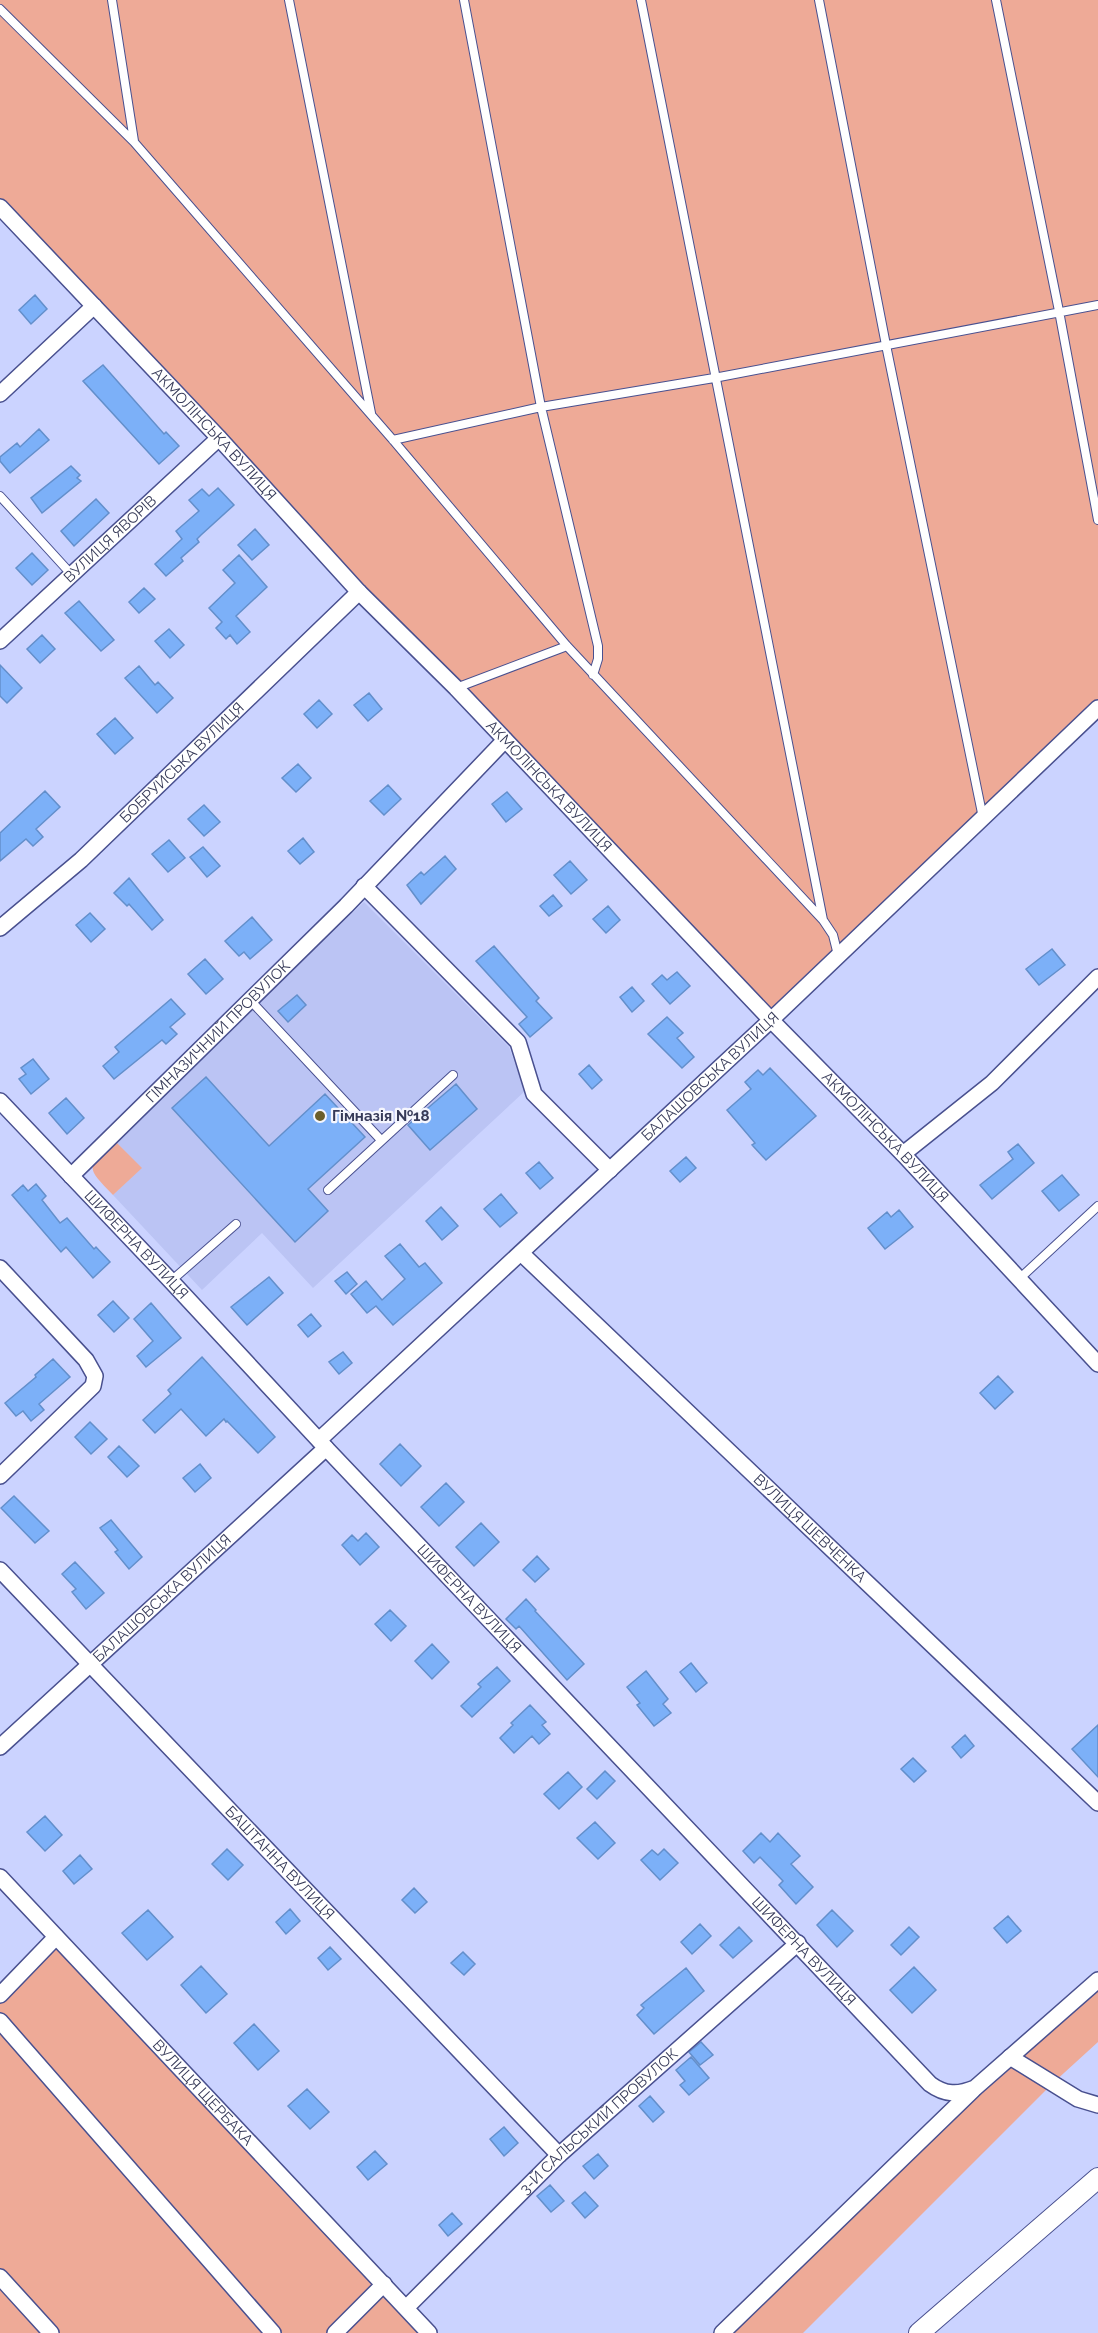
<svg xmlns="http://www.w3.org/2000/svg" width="1098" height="2333" viewBox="0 0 1098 2333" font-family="Raleway,sans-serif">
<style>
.built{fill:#bbc4f4}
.green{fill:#eeaa97}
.building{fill:#7cb0f8;stroke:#638fcb;stroke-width:1.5}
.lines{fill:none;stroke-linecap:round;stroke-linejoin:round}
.service-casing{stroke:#49508f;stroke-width:10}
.minor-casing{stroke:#49508f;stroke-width:18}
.tertiary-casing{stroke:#49508f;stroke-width:22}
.service{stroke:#fff;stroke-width:8}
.minor{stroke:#fff;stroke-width:15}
.tertiary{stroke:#fff;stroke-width:20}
.poi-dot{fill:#6b5f2c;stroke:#f5f6fe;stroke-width:2}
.labels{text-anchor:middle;stroke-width:4.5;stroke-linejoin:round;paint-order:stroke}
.street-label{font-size:15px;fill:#363a58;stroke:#f5f6fe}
.poi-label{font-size:15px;font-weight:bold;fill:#363a58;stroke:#f5f6fe;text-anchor:start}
</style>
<rect width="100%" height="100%" fill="#cbd3ff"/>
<!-- built -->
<path class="built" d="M364,902L509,1047L525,1091L313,1288L262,1233L202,1290L113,1195L141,1168L115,1141Z"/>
<!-- green -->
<path class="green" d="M0,0H1098V708L771,1020L0,207Z
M115,1141L142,1168L113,1195C85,1166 86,1168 115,1141Z
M56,1937L429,2333H0V1995Z
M1098,1979V2042L1053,2083L803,2333H722Z"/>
<!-- building -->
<path class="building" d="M35,295L47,309L31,324L19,310Z
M103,365L164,434L166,432L179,446L159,464L83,381Z
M39,429L49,440L10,473L0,461V457L17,443L20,447Z
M71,466L80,475L77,478L81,481L42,513L31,498Z
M218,488L234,505L201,535L197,539L199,542L181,558L183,561L166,576L155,564L182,539L176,531L199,511L189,500L202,489L209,496Z
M96,499L109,513L74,546L61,531Z
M255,529L269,545L252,560L238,545Z
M32,553L48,570L32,585L16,568Z
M239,555L267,587L236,616L250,632L237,644L230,635L226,639L216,628L222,622L209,608L235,583L223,570Z
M144,588L155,599L139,613L129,602Z
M79,601L114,640L101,651L65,613Z
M169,629L184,645L170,658L155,641Z
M42,635L55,649L40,663L27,649Z
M0,665L22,688L7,703L0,696Z
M139,666L155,685L158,682L173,698L157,713L125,678Z
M369,693L382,709L368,721L354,705Z
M319,700L332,714L317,728L304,714Z
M115,718L133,738L115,754L97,734Z
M298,764L311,778L296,792L282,778Z
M388,785L401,799L384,815L370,801Z
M45,791L60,807L36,829L43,837L33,846L26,839L0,861V833Z
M507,792L522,809L506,822L492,804Z
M204,805L220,822L204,836L188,819Z
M303,838L314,852L300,864L288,851Z
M169,840L185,858L168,872L152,854Z
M203,847L220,866L207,877L190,857Z
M445,856L456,869L421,904L407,885L421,872L424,875Z
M570,861L587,880L571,894L554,875Z
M129,878L163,920L152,930L129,904L127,906L114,893Z
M553,895L562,906L549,916L540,906Z
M608,906L620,920L606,933L593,919Z
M90,913L105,929L91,942L76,925Z
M252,917L272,940L250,959L244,952L239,956L225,941Z
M494,946L539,998L536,1001L552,1018L530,1037L519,1024L527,1017L476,961Z
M1052,949L1065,965L1039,985L1026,969Z
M205,959L223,979L206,994L188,974Z
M677,972L690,986L670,1004L652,984L662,975L667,980Z
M632,987L644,1001L632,1012L620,997Z
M297,995L306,1005L288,1022L278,1011Z
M171,999L185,1014L170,1027L177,1034L166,1044L162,1040L114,1079L103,1066L119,1052L115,1047Z
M667,1017L683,1033L677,1038L694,1057L682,1068L648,1034Z
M33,1059L49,1079L31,1094L19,1079L26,1074L21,1068Z
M589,1065L602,1080L592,1089L579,1074Z
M770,1068L816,1116L766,1160L752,1145L755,1143L727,1110L751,1089L745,1082L758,1070L763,1075Z
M206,1077L269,1146L325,1094L365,1137L308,1189L328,1211L295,1242L172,1108Z
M456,1084L477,1109L430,1150L408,1125Z
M66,1098L84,1118L67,1134L49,1113Z
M1018,1144L1034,1163L992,1199L980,1185L1013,1159L1008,1152Z
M686,1157L696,1168L680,1182L670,1171Z
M539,1162L553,1178L540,1189L526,1173Z
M1062,1175L1079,1195L1059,1211L1042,1191Z
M36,1184L46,1196L42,1200L60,1223L67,1218L94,1249L96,1247L110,1262L93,1278L66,1247L61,1252L12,1195L23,1185L28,1191Z
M501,1194L517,1213L500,1227L484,1209Z
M441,1207L458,1226L442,1240L426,1221Z
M899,1210L913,1227L885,1249L868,1228L887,1212L891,1217Z
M400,1244L419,1267L425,1263L442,1283L393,1325L376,1306L367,1313L351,1294L366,1281L382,1300L405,1279L385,1256Z
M347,1272L357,1284L346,1294L335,1281Z
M269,1277L283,1293L247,1325L231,1307Z
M113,1301L129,1318L114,1332L98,1315Z
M151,1303L181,1338L146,1367L137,1356L153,1341L134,1319Z
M311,1314L321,1326L308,1337L298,1325Z
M343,1352L352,1363L339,1374L329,1362Z
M202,1357L275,1437L258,1453L227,1421L226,1422L224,1419L206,1436L181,1409L155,1433L143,1420L171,1394L168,1390Z
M53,1359L70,1377L39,1404L44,1410L31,1421L23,1411L16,1416L5,1403L36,1377L35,1375Z
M998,1376L1013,1392L995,1409L980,1393Z
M90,1422L107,1439L91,1454L75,1437Z
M400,1444L421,1466L401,1486L380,1464Z
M119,1446L139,1466L127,1477L108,1457Z
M200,1464L211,1478L195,1492L183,1478Z
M446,1483L464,1502L439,1526L421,1507Z
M14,1496L49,1531L35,1543L1,1508Z
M111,1520L142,1557L129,1569L115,1552L118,1550L100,1528Z
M481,1523L499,1542L474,1566L456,1547Z
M366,1533L379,1547L360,1565L342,1545L352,1535L358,1541Z
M537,1556L549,1569L535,1582L523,1570Z
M75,1562L104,1593L86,1609L72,1592L76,1589L62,1574Z
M526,1599L536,1610L535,1611L584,1664L567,1680L519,1626L516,1629L506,1619Z
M390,1610L406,1626L391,1641L375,1624Z
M432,1644L449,1662L432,1679L415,1661Z
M691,1663L707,1683L696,1692L680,1672Z
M497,1667L510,1681L472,1717L461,1706L481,1687L478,1684Z
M646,1671L668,1699L663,1704L671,1713L654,1726L637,1705L640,1703L627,1687Z
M530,1705L546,1722L542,1725L550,1734L539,1744L532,1736L514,1753L500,1738L513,1725L511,1723Z
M1098,1725V1777L1072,1749Z
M965,1735L974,1746L961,1758L952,1747Z
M913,1758L926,1771L914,1782L901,1769Z
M605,1771L615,1781L597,1799L587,1789Z
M568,1772L582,1787L559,1809L544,1794Z
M45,1816L62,1835L45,1851L27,1832Z
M595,1822L615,1843L598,1859L577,1838Z
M761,1833L770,1842L778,1833L800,1856L791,1864L813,1887L796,1904L779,1885L783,1881L760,1857L754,1863L743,1851Z
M227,1849L243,1865L228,1880L212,1864Z
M664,1849L678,1863L660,1880L641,1860L652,1850L658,1855Z
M80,1855L92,1869L74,1884L63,1871Z
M414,1888L427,1902L415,1913L402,1900Z
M290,1909L300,1921L286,1934L276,1922Z
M148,1910L173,1937L147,1960L122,1933Z
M832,1910L853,1931L837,1947L817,1925Z
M1008,1916L1021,1931L1007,1943L994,1928Z
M700,1924L711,1936L692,1954L681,1942Z
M739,1927L752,1941L733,1958L720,1945Z
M909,1927L919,1937L901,1955L891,1945Z
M330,1947L341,1959L328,1970L318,1958Z
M463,1952L475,1964L464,1975L451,1963Z
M201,1966L227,1994L206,2013L181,1985Z
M914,1967L936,1990L912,2013L890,1990Z
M686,1968L704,1991L654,2034L637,2015L644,2008L641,2005Z
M254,2024L279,2051L258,2070L234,2043Z
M701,2042L713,2055L700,2065L689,2052Z
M691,2057L709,2078L689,2095L680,2085L685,2081L676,2070Z
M307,2089L329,2112L310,2129L288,2106Z
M650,2096L664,2112L653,2122L639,2106Z
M504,2127L518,2143L504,2156L490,2139Z
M375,2151L387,2164L368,2180L357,2167Z
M598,2154L608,2166L594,2179L583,2166Z
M550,2185L564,2201L551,2212L537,2196Z
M585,2192L598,2206L585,2218L572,2203Z
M452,2213L462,2224L448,2236L439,2225Z"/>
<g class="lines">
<defs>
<path id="service" d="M112,0L134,141
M289,0L371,413
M464,0L541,407L598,646V659L593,675
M641,0L823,920L833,935L838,955
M819,0L886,345L983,818
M996,0L1059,311L1098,520
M0,9L134,142L393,440L567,646L823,920
M393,440L541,407L714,378L1098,305
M0,496L72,575
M456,688L567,646
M250,1000L381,1140
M328,1190L453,1075
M1018,1280L1098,1206
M171,1281L236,1224"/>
<g id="minor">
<path id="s1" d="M0,207L219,438L359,592L456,688L771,1020L903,1154L1098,1364"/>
<path d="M0,394L94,306"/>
<path id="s2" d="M0,641L219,438"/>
<path d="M364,886L518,1042L534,1094L610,1170"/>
<path id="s3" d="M0,928L81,860L359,592"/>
<path id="s4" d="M0,1101L171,1281L326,1448L930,2084C945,2095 958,2095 975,2088L1098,1980"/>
<path d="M903,1154L992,1083L1098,977"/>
<path id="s5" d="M71,1176L346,906L505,740"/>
<path id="s6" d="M521,1253L1098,1803"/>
<path d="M0,1268L86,1360L95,1376L93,1386L0,1476"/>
<path id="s7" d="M319,1440L771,1020L1098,708"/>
<path id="s8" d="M0,1570L559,2155"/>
<path id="s9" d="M0,1747L326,1448"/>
<path id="s10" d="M0,1877L429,2333"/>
<path d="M0,1995L56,1937"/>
<path d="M0,2021L273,2333"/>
<path d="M1010,2057L1078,2099L1098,2105"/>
<path d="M0,2277L51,2333"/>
<path id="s11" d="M407,2307L559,2155L798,1943"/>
<path d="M335,2333L384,2284"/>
<path d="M722,2333L973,2090"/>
</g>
<path id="tertiary" d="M919,2333L1098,2178"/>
</defs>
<!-- service casing -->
<use href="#service" class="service-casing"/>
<!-- minor casing -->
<use href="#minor" class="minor-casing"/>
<!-- tertiary casing -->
<use href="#tertiary" class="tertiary-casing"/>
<!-- service -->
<use href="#service" class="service"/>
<!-- minor -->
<use href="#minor" class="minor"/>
<!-- tertiary -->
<use href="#tertiary" class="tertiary"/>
</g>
<!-- markers -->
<circle class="poi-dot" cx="320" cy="1116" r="6"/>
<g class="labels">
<!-- street labels -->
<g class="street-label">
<text dy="5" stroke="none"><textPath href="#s1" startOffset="312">АКМОЛІНСЬКА ВУЛИЦЯ</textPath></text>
<text dy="5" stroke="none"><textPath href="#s2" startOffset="150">ВУЛИЦЯ ЯВОРІВ</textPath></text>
<text dy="5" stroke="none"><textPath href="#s3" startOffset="246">БОБРУЙСЬКА ВУЛИЦЯ</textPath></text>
<text dy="5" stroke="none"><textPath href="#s1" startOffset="798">АКМОЛІНСЬКА ВУЛИЦЯ</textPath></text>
<text dy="5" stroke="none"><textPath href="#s5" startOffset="206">ГІМНАЗИЧНИЙ ПРОВУЛОК</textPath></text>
<text dy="5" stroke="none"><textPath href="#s7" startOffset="534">БАЛАШОВСЬКА ВУЛИЦЯ</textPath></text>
<text dy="5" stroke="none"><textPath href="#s1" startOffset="1284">АКМОЛІНСЬКА ВУЛИЦЯ</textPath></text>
<text dy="5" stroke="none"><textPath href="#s4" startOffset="198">ШИФЕРНА ВУЛИЦЯ</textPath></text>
<text dy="5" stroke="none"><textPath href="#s6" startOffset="399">ВУЛИЦЯ ШЕВЧЕНКА</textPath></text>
<text dy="5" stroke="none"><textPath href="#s9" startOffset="220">БАЛАШОВСЬКА ВУЛИЦЯ</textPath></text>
<text dy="5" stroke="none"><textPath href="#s4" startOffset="684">ШИФЕРНА ВУЛИЦЯ</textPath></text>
<text dy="5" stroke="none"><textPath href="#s8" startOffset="405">БАШТАННА ВУЛИЦЯ</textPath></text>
<text dy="5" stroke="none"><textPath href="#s4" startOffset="1170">ШИФЕРНА ВУЛИЦЯ</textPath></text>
<text dy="5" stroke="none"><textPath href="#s10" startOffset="296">ВУЛИЦЯ ЩЕРБАКА</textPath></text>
<text dy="5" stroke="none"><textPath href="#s11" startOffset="267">3-Й САЛЬСЬКИЙ ПРОВУЛОК</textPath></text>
</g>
<!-- poi labels -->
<g class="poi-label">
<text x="332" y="1121">Гімназія №18</text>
</g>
</g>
</svg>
